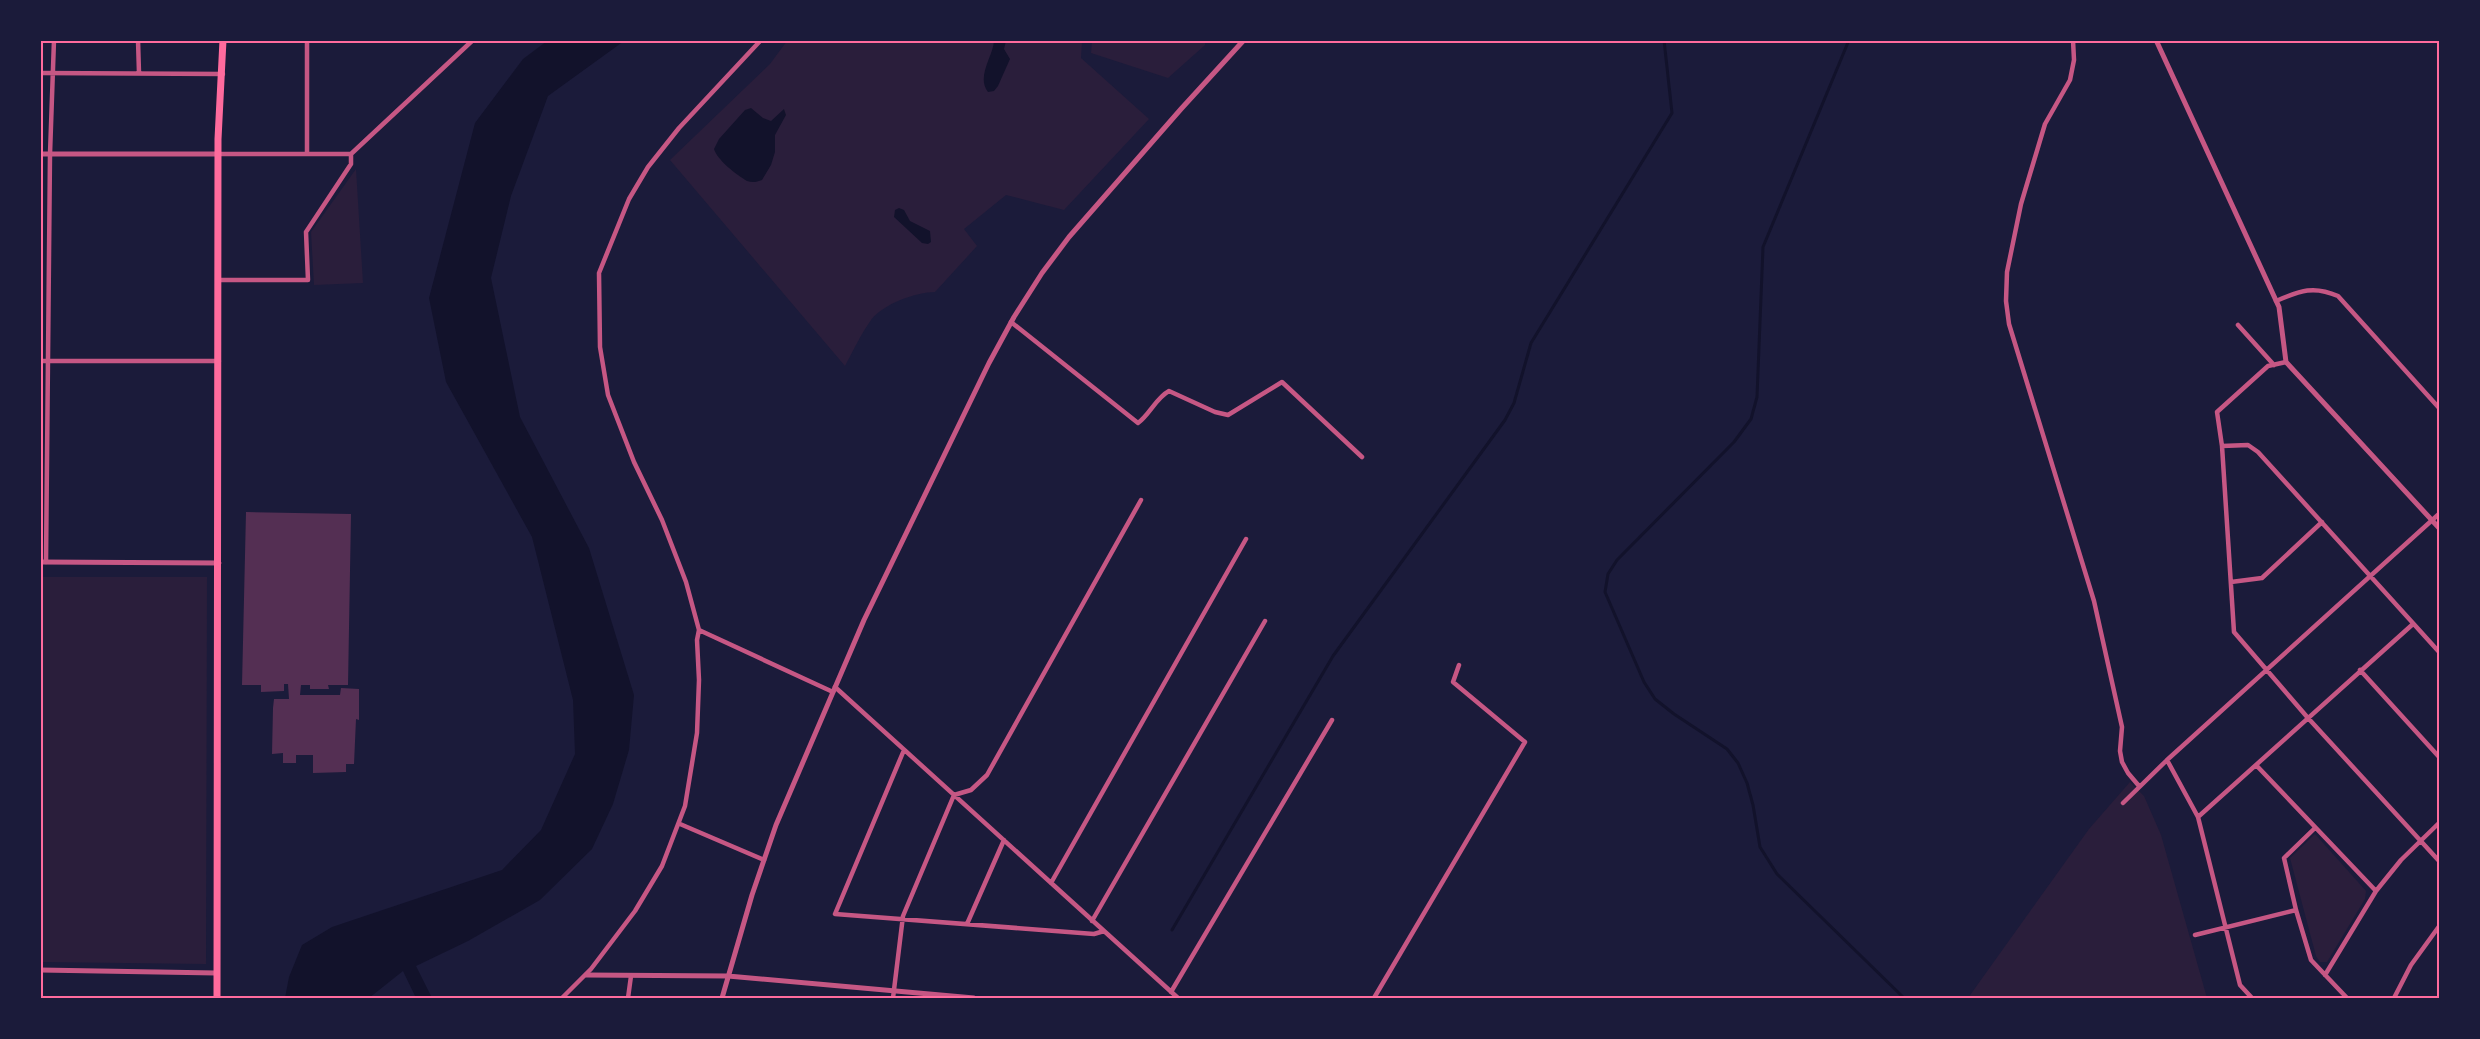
<svg xmlns="http://www.w3.org/2000/svg" width="2480" height="1039" viewBox="0 0 2480 1039" font-family="Karla,sans-serif">
<style>
.green{fill:#2a1e3b}
.water{fill:#12122b}
.lines{fill:none;stroke-linecap:round;stroke-linejoin:round}
.stream{stroke:#12122b;stroke-width:3}
.building{fill:#542f53}
.minor{stroke:#c65784;stroke-width:4.5}
.tertiary{stroke:#c65784;stroke-width:5}
.trunk{stroke:#ff6b9d;stroke-width:7}
.neatline{fill:none;stroke:#ff6b9d;stroke-width:2}
</style>
<rect width="100%" height="100%" fill="#1b1b3a"/>
<!-- green -->
<path class="green" d="M787,41H1082L1081,58L1149,119L1064,210L1006,195L964,229L977,246L935,292C916,292 883,304 871,320C861,334 853,351 845,366L670,160L770,64Z
M1092,41V40L1205,41V45L1168,78L1091,53Z
M356,169L363,283L314,285L311,232Z
M41,577H207L206,964L41,962Z
M2130,782L2144,796L2161,835L2207,998H1968L2089,829Z
M2315,834L2366,891L2365,899L2327,962H2320L2316,956L2290,858Z"/>
<!-- water -->
<path class="water" d="M547,41H624L548,96L511,196L491,278L520,417L589,548L634,695L629,750L613,804L592,849L540,900L468,941L416,966L432,998H416L403,971L369,998H285L289,977L302,945L332,927L502,870L541,830L575,754L573,700L532,537L446,382L429,298L475,123L523,59Z
M994,41H1006L1004,49L1010,59L998,86L994,91L988,92C976,77 993,56 994,41Z
M751,108L763,118L771,121L784,109L786,115L775,135V152L771,165L762,180C757,182 752,183 747,181C737,175 717,160 714,149L719,139L745,110Z
M899,208L904,210L910,221L930,231L931,242L928,244L922,243L894,217L895,210Z"/>
<g class="lines">
<!-- stream -->
<path class="stream" d="M1849,40L1763,247L1757,397L1751,419L1734,442L1617,560L1608,574L1605,592L1644,682L1655,699L1674,714L1727,749L1738,763L1747,783L1753,805L1760,847L1777,874L1904,998
M1172,930L1333,656L1505,420L1514,403L1531,343L1672,113L1664,40"/>
</g>
<!-- building -->
<path class="building" d="M246,512L351,514L348,685H328L329,689H310V685H301L300,695H340L341,688L359,689V720L356,719L354,764H346V772L313,773V755H296V763H283V753L272,754L273,708L274,699H289L288,684H284V691L261,692V685H242Z"/>
<g class="lines">
<!-- minor -->
<path class="minor" d="M138,40L139,73
M2073,40L2074,60L2070,80L2045,124L2021,204L2007,272L2006,301L2009,324L2094,601L2122,727L2120,751L2122,762L2128,773L2139,786
M40,73L223,74
M218,154H351L473,40
M307,154V40
M219,280H308L306,232L351,164V154
M2276,301C2300,291 2313,285 2338,296L2440,409
M1011,322L1138,423C1150,414 1156,398 1169,391L1215,412L1228,415L1282,382L1362,457
M2238,325L2274,365
M40,361H219
M2286,362L2268,366L2217,412L2222,446L2234,632L2308,718L2440,862
M2222,446L2248,445L2258,452L2440,653
M46,562L50,154L54,40
M2231,582L2262,578L2322,522
M699,630L833,692
M2360,670L2440,758
M835,687L1178,998
M904,750L835,914L1094,934L1104,931
M2167,760L2198,817L2240,985L2252,998
M2256,765L2376,891
M2123,803L2167,760L2440,513
M2198,817L2413,624
M680,824L764,860
M2315,828L2284,858L2296,910L2311,960L2347,998
M1051,883L1246,539
M1092,921L1265,621
M967,924L1004,840
M2195,935L2296,910
M2325,975L2376,891L2401,860L2440,822
M1171,992L1332,720
M562,998L591,969L635,911L662,866L685,806L697,733L699,680L697,640L699,630L686,582L662,520L634,462L608,395L600,347L599,273L629,199L648,167L679,128L761,40
M628,998L631,976
M893,998L903,916L954,795L971,790L987,775L1141,500
M1374,998L1525,742L1453,682L1459,665
M2394,998L2411,965L2440,925"/>
<!-- tertiary -->
<path class="tertiary" d="M2156,40L2279,307L2286,362L2440,529
M40,154H218
M40,562L219,563
M40,970L216,973
M586,975L728,976L974,998
M722,998L752,895L776,825L864,620L989,363L1014,317L1042,273L1069,237L1181,109L1244,40"/>
<!-- trunk -->
<path class="trunk" d="M217,998L218,139L223,40"/>
</g>
<!-- border -->
<rect width="2480" height="1039" fill="none" stroke="#1b1b3a" stroke-width="84"/>
<rect x="42" y="42" width="2396" height="955" class="neatline"/>
</svg>
